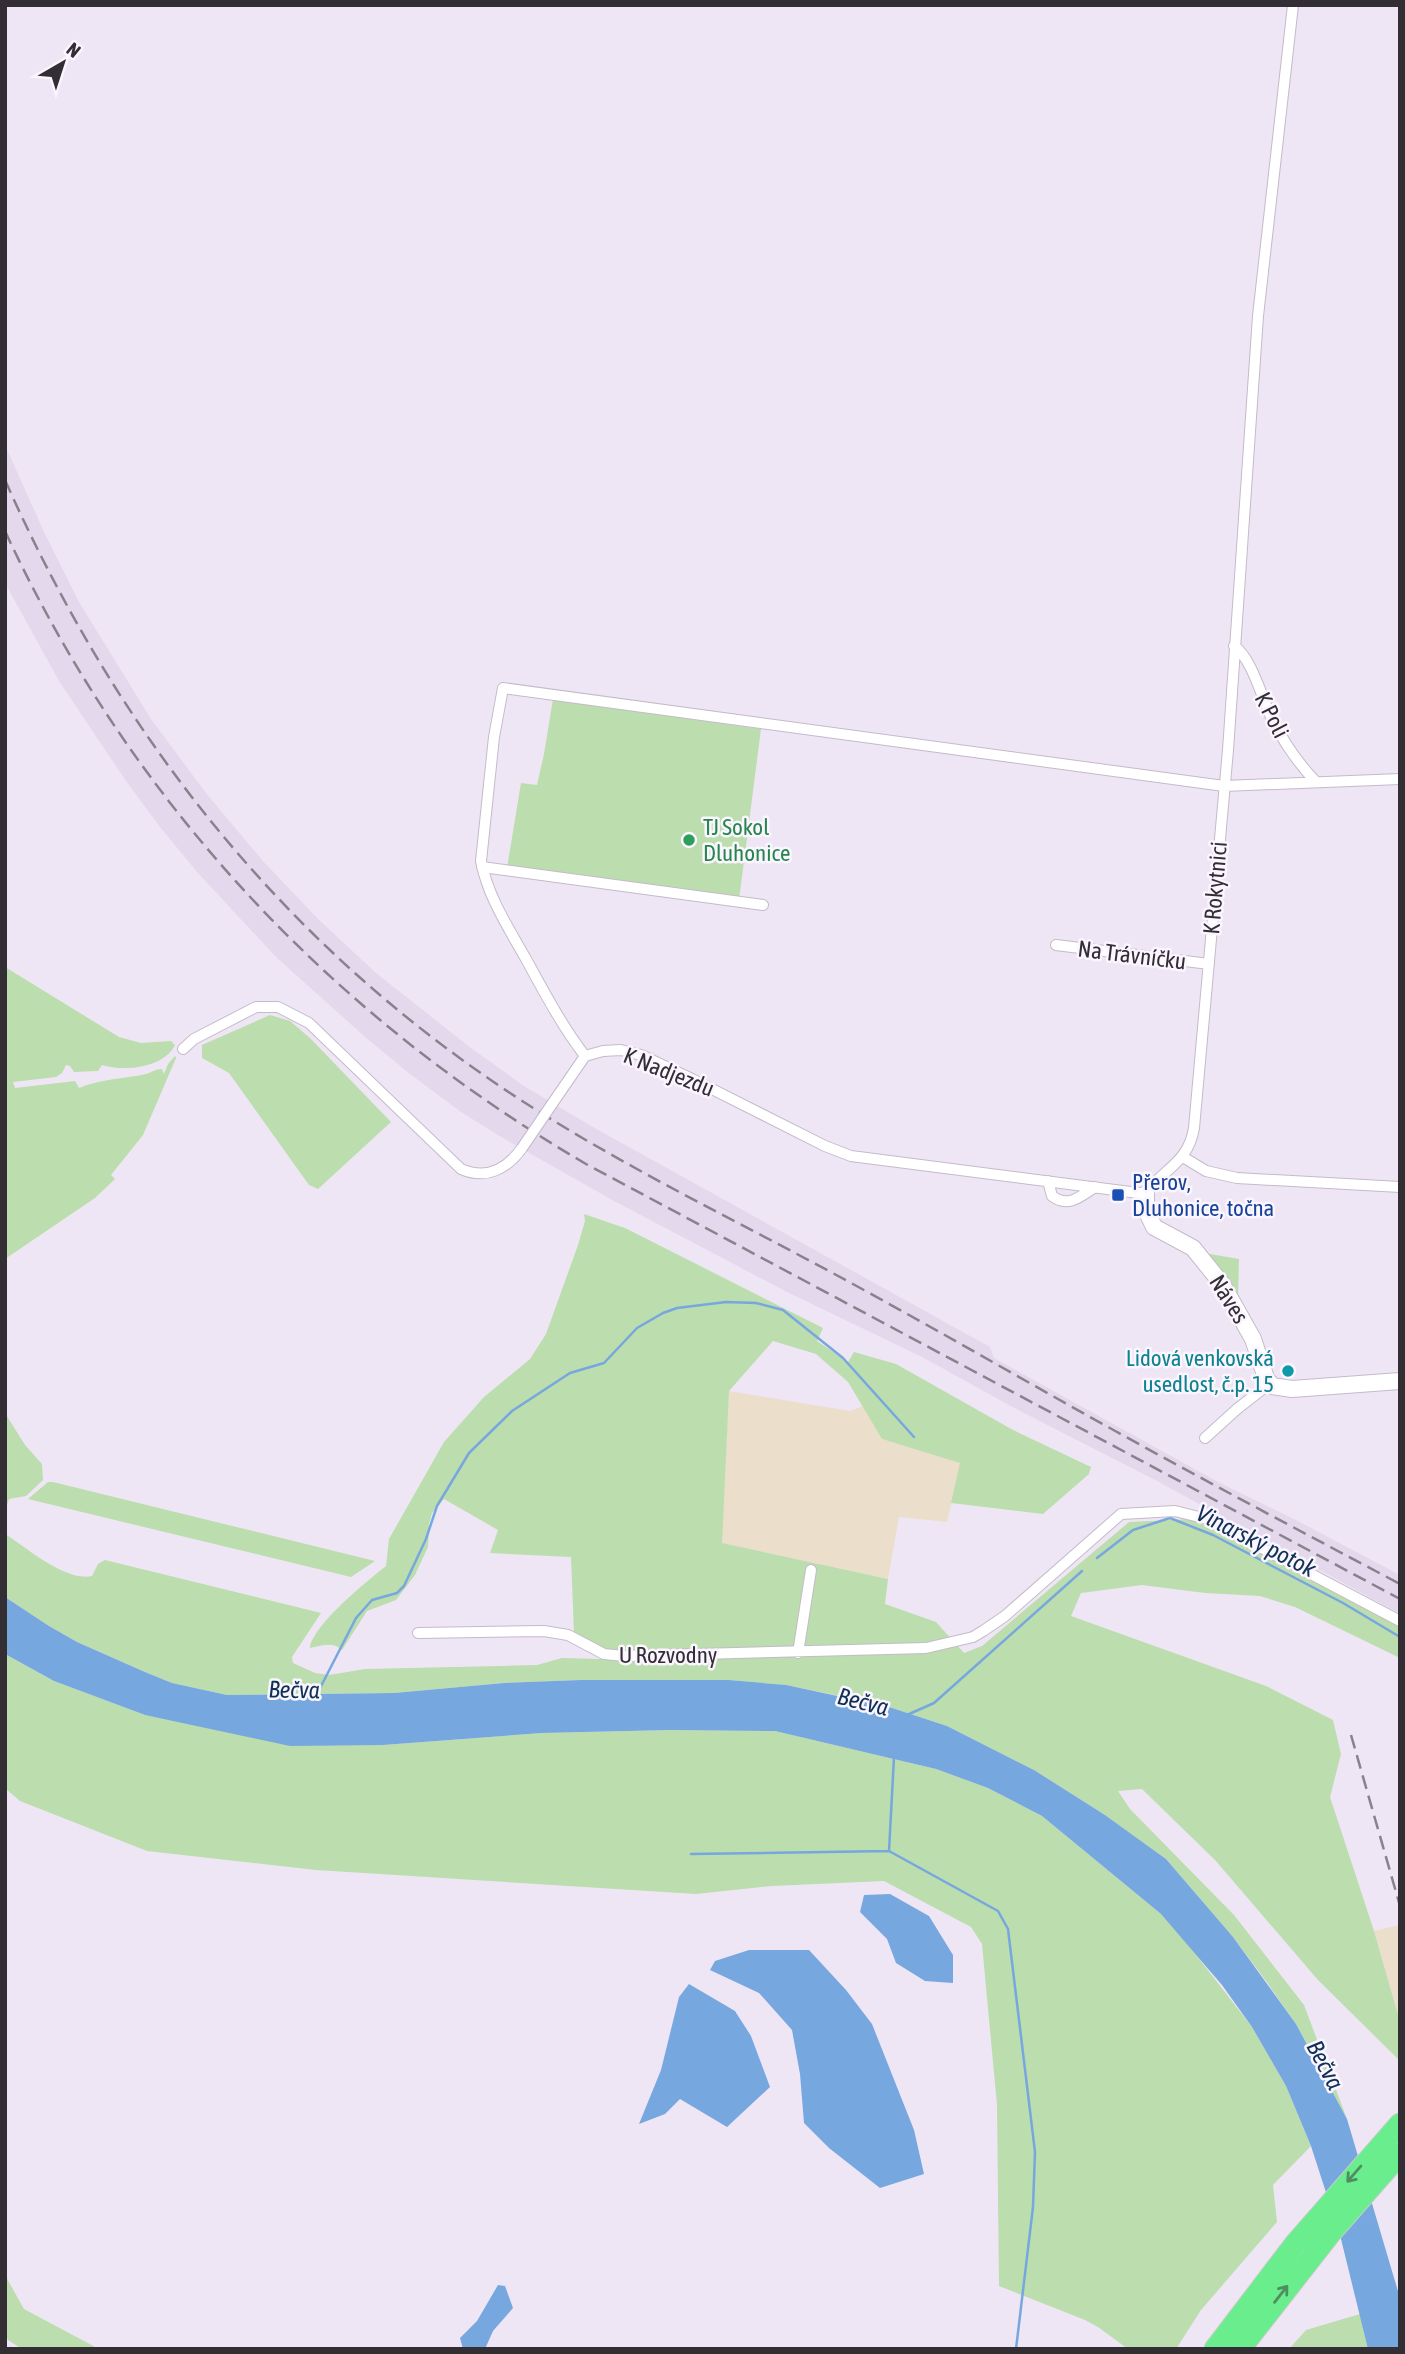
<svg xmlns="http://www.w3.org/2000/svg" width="1405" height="2354" viewBox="0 0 1405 2354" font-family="'Asap Condensed',sans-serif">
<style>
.industrial{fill:#ebdecb}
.built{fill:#e4d8ec}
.green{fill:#bcddad}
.water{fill:#77a7df}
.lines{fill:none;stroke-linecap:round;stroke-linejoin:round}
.stream{stroke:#77a7df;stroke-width:2.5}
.street-casing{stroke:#c4bbc9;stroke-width:12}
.secondary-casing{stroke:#c4bbc9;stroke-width:18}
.highway-casing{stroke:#cecdce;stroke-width:23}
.street{stroke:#fff;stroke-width:10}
.secondary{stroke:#fff;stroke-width:16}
.highway{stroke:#6aed8d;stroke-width:21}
.rail{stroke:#89828c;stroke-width:2.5;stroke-dasharray:14 7;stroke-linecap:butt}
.street-bridge-casing{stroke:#c4bbc9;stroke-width:12;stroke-linecap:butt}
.street-bridge{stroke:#fff;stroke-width:10}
.oneway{stroke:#4e8e60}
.leisure-dot{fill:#2e9e5b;stroke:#faf5fe;stroke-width:2.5}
.transit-dot{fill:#1a4fb4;stroke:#faf5fe;stroke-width:2.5}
.culture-dot{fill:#0f9aa8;stroke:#faf5fe;stroke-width:2.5}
.labels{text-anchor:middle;stroke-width:5;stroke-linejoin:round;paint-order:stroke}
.street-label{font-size:23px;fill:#322e34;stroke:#faf5fe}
.leisure-label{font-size:23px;fill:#27864d;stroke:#faf5fe;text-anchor:start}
.transit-label{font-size:23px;fill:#164399;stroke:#faf5fe;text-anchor:start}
.culture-label{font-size:23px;fill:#0d838f;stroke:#faf5fe;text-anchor:end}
.water-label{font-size:24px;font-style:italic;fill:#0f3155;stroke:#faf5fe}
</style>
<rect width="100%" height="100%" fill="#efe6f5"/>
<!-- industrial -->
<path class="industrial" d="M729,1391L850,1411L863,1406L882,1439L961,1463L947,1522L899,1517L888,1579L721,1543Z
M1400,1925V2022L1374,1931Z"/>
<!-- built -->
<path class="built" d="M5,445L45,534L79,602L151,719L206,793L263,861L318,919L376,973L471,1048L524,1086L591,1126L990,1347L994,1358L1220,1483L1294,1519L1400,1575V1614L1157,1481L1020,1411L922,1357L787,1292L614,1201L501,1137L461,1112L410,1074L365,1037L276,957L197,872L160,827L126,781L59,681L5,583Z"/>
<!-- green -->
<path class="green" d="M553,699L761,729L739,900L507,868L521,783L537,785L544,754Z
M5,967L119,1037L141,1043L171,1041L175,1045C164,1068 124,1072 102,1065L98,1071L74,1072L70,1066L66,1065L62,1073L56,1077L13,1082L15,1088L75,1081L79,1088C100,1079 123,1079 146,1074C152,1072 156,1069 162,1069L164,1074L168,1064L175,1056L176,1058L143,1135L111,1175L115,1179L95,1198L5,1259Z
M270,1015L290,1021L310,1038L391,1122L318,1189L309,1185L229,1073L202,1058V1045Z
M584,1214L625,1228L823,1328L817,1341L848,1362L854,1352L896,1364L1013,1430L1091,1467L1089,1474L1043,1514L951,1503L960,1463L882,1439L848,1382L816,1354L773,1341L729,1391L722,1543L888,1579L885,1604L936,1622L964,1653L982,1646L1129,1522L1191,1519L1241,1542L1400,1627V1658L1295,1607L1260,1596L1205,1593L1142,1585L1081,1593L1071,1616L1266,1686L1333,1720L1341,1754L1330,1797L1374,1931L1400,2022V2061L1318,1980L1215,1860L1142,1789L1118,1791L1130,1809L1234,1915L1304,2005L1347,2119L1296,2024L1266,1981L1233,1937L1166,1859L1105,1815L1034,1770L947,1726L889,1707L840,1696L785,1685L729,1680H580L504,1683L394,1693L227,1695L172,1683L145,1672L77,1642L49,1626L5,1597V1534C27,1548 66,1582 92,1576L98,1564L105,1560L321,1613L292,1657L293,1663L315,1673L329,1675L365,1669L537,1665L562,1658L601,1659L596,1646L574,1634L571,1557L490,1553L498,1530L444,1499L432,1513L429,1524L428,1547L415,1575L396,1600L367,1611L342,1650C332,1641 321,1646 310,1648C312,1626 368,1580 386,1566L389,1539L444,1442L484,1397L530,1359L546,1334L578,1245L585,1221Z
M1204,1253L1239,1259L1238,1297Z
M5,1413L25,1445L42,1464L43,1480L26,1496L9,1499L5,1511Z
M48,1482H53L375,1561L351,1577L28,1499Z
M5,1654L54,1681L145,1715L207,1727L383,1745L542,1733L671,1730L775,1731L936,1769L988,1788L1042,1816L1161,1914L1190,1947L1252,2027L1286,2086L1311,2146L1273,2185L1277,2222L1201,2310L1176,2349H1128L1098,2327L1085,2320L999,2286L997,2105L982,1944L971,1927L884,1881L772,1886L696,1894L316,1870L147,1851L20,1801L5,1788Z
M5,2275L24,2309L99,2349H22L8,2340L5,2334Z
M1360,2314L1368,2349H1289L1306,2330Z"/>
<!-- water -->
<path class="water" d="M5,1597L49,1626L77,1642L145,1672L172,1683L227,1695L394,1693L504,1683L580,1680H729L786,1685L889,1707L947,1726L1034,1770L1105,1815L1166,1859L1233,1937L1296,2024L1347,2119L1400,2298V2349H1368L1341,2239L1311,2146L1286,2086L1252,2027L1222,1985L1161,1914L1042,1816L988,1788L936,1769L775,1731L671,1730L542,1733L383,1745L290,1746L145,1715L54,1681L5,1654Z
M890,1894L929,1916L953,1955V1983L925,1981L896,1963L887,1939L860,1912L864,1895Z
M749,1950H809L846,1990L872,2024L914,2130L924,2174L880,2188L829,2148L804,2123L800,2074L792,2030L759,1993L710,1970L715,1961Z
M689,1984L735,2011L751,2036L770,2087L727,2127L680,2099L665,2114L639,2124L661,2070L679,1997Z
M498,2285L505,2286L513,2308L493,2331L485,2349H463L460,2338L477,2321Z"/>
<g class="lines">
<!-- stream -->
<path class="stream" d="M1097,1558L1133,1530L1170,1518L1213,1535L1343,1603L1400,1637
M316,1696L356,1618L372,1600L397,1593L404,1586L426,1539L437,1506L469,1453L512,1411L570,1373L604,1363L637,1328L663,1313L677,1308L726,1302L756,1303L783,1310L843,1358L914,1437
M907,1715L934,1703L1082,1571
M894,1757L889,1851L998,1911L1008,1929L1035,2152L1033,2207L1016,2349
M691,1854L889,1851"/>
<defs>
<path id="street" d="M1234,646C1252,658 1262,699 1272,719C1283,741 1298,763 1316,782
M482,867L763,905
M1056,945L1209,964
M183,1049L194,1039L256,1007H278L309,1023L461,1169C486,1180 507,1169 522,1148
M585,1056C562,1026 544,992 526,959C508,927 488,897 481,861L494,737L503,688L1224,786L1400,779
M552,1104L585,1056L603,1051L621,1050L641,1055L692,1079L825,1146L851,1156L1146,1194C1163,1168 1188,1164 1194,1128L1228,750L1258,316L1293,5
M1183,1157L1206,1171L1237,1178L1400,1187
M1048,1181L1052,1196C1068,1208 1080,1197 1095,1187
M1205,1438L1237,1409L1269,1384
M418,1633L544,1631L568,1635L604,1654L624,1656L926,1648L973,1637L983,1631L1005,1616L1121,1514L1175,1511L1207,1519L1400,1621
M798,1653L811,1570"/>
<path id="secondary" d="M1146,1194V1210L1154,1227L1193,1248L1222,1284L1253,1339L1266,1378L1272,1386L1292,1389L1400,1381"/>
<path id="highway" d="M1215,2349L1295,2244L1400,2124
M1240,2349L1333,2230L1400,2154"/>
</defs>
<!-- street casing -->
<use href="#street" class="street-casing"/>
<!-- secondary casing -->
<use href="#secondary" class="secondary-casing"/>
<!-- highway casing -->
<use href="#highway" class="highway-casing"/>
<!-- street -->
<use href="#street" class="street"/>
<!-- secondary -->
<use href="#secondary" class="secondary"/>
<!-- highway -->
<use href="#highway" class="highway"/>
<!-- rail -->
<path class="rail" d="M5,480C117,732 279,940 510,1093C622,1167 744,1224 862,1289C948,1336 1032,1385 1117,1432C1211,1484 1306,1534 1400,1584
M5,531C130,801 329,1014 586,1164L1400,1599
M1351,1735L1400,1906"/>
<defs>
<path id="street-bridge" d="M522,1148L552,1104"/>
</defs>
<!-- street-bridge casing -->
<use href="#street-bridge" class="street-bridge-casing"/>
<!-- street-bridge -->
<use href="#street-bridge" class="street-bridge"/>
</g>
<!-- one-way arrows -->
<defs><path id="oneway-shaft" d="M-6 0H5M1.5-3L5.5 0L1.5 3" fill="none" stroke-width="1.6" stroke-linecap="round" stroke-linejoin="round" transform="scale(1.75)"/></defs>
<g class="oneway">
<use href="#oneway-shaft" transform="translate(1354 2174) rotate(131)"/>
<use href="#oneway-shaft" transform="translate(1281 2294) rotate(-52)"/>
</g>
<!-- markers -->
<circle class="leisure-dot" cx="689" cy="840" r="7"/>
<rect class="transit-dot" x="1111" y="1188" width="14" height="14" rx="3.5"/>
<circle class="culture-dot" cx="1288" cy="1371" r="7"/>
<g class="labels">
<!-- street labels -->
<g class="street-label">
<text transform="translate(1272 715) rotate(63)" y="8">K Poli</text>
<text transform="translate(1215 888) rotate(-85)" y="8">K Rokytnici</text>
<text transform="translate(1132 955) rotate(7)" y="8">Na Trávníčku</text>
<text transform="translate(669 1072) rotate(22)" y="8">K Nadjezdu</text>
<text transform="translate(1229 1299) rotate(58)" y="8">Náves</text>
<text x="668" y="1663">U Rozvodny</text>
</g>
<!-- leisure labels -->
<g class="leisure-label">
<text x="703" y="835">TJ Sokol<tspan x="703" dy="26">Dluhonice</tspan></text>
</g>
<!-- transit labels -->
<g class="transit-label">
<text x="1132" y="1190">Přerov,<tspan x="1132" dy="26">Dluhonice, točna</tspan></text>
</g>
<!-- culture labels -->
<g class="culture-label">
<text x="1274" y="1366">Lidová venkovská<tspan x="1274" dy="26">usedlost, č.p. 15</tspan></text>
</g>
<!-- water labels -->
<g class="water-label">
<text transform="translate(1256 1541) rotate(27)" y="8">Vinarský potok</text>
<text transform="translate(294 1690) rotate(1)" y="8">Bečva</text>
<text transform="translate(863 1702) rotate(14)" y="8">Bečva</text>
<text transform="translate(1325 2065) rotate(62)" y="8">Bečva</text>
</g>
</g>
<!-- border -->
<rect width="1405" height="2354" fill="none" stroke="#322e34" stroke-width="14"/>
<!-- north arrow -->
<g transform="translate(63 63) rotate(39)" stroke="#faf5fe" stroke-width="5" paint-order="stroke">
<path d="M0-5L12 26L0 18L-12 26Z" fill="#322e34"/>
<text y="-10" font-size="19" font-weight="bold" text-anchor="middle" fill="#322e34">N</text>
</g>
</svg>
